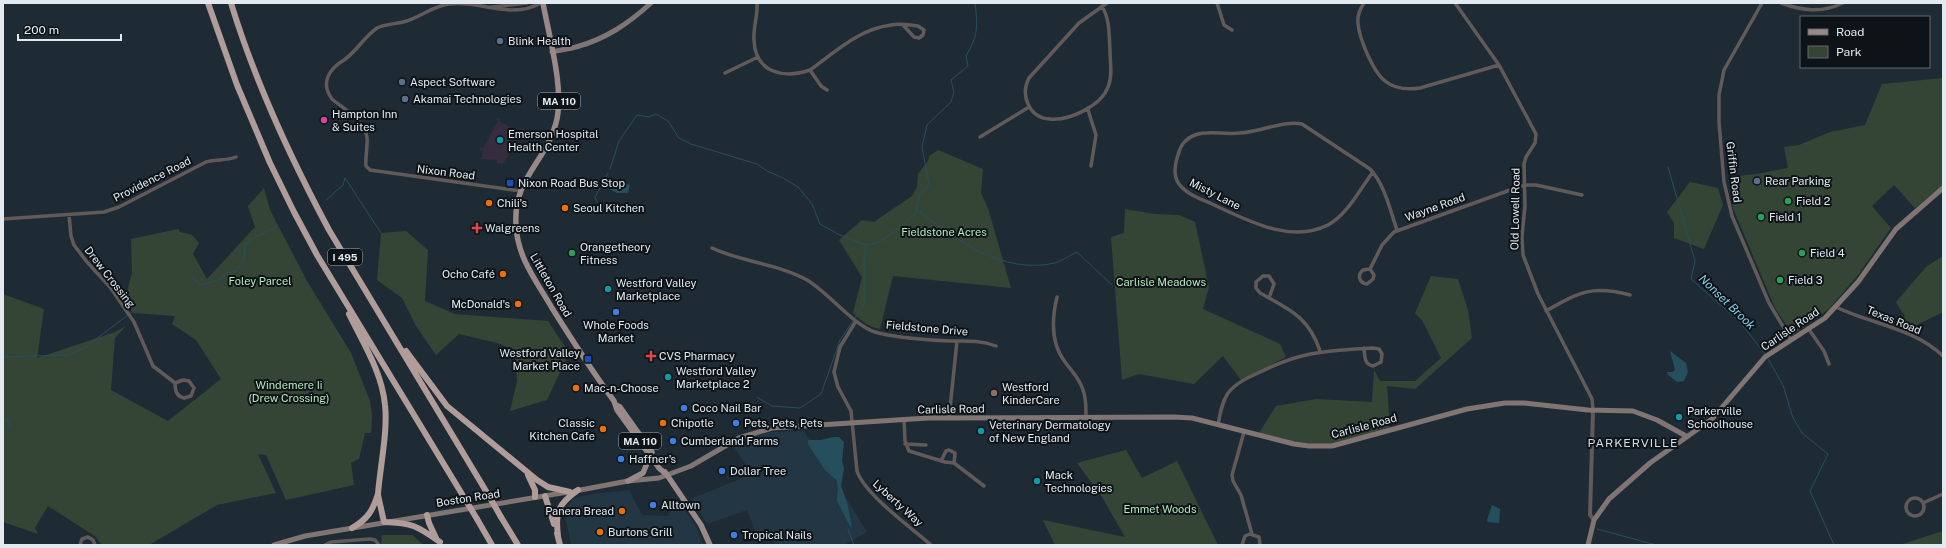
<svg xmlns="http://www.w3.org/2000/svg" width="1946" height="548" viewBox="0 0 1946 548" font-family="'Public Sans',sans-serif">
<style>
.built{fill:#233643}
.medical{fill:#352d3d}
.green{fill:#344536}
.water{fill:#264f5d}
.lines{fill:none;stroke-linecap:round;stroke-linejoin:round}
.stream{stroke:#264f5d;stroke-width:1}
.minor{stroke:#625a59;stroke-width:3.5}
.tertiary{stroke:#625a59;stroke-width:4}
.secondary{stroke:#817573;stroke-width:5}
.primary{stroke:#9a8a87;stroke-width:5.5}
.motorway{stroke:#b09c99;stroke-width:6}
.motorway-bridge{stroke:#b09c99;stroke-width:6}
.service-dot{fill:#5c6f8a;stroke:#0e1317;stroke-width:1.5}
.hotel-dot{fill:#d1479c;stroke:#0e1317;stroke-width:1.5}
.culture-dot{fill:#0f9aa8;stroke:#0e1317;stroke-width:1.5}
.transit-dot{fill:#1a4fb4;stroke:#0e1317;stroke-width:1.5}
.leisure-dot{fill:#2e9e5b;stroke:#0e1317;stroke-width:1.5}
.food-dot{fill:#e8710a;stroke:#0e1317;stroke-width:1.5}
.health-dot{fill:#e0444e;stroke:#0e1317;stroke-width:1.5}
.shop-dot{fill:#3f7fe0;stroke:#0e1317;stroke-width:1.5}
.education-dot{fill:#8d6e63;stroke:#0e1317;stroke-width:1.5}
.labels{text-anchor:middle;stroke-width:4;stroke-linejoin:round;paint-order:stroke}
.shield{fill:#0e1317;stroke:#a2aaaf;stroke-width:1}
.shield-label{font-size:10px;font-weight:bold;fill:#e2eaf0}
.poi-label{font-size:11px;fill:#e2eaf0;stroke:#0e1317;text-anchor:start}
.street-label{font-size:11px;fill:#e2eaf0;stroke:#0e1317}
.park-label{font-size:11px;fill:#b3e8bb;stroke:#0e1317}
.water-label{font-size:12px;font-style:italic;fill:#84cde6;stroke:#0e1317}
.neighbourhood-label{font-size:12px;letter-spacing:1px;fill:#cfdfeb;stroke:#0e1317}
</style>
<rect width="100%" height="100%" fill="#1f2b34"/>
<!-- built -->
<path class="built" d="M804,431L867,532L844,545H775L771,536L759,540L747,510L707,524L691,499L752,474L733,446L753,437L770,432Z
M629,490L641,513L644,515L668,516L678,501L695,524L703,545H571L564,510L574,498L593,494Z"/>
<!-- medical -->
<path class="medical" d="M496,118L500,119L499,121L517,131L520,130V134L517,132L508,150L510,152L503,164L497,163V160L479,159L482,157L483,150H480V146L483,148L498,121Z"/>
<!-- green -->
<path class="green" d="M1943,78V185L1915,208L1894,185L1872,206L1891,228L1858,275L1829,309L1793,335L1775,308L1733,208L1729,177L1756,174L1788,168L1784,147L1799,145L1830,132L1865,125L1882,84Z
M938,150L983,169L981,193L988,208L1011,288L893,276L880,329C868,327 862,321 853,313L862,277L839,240L862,220L874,222L912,196L917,187L918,174L928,161L929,156Z
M1690,182L1718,188L1723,205L1704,249L1674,238V223L1667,212Z
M264,188L270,210L307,281L351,353L370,401L372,415L371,433H365L359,459L351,463L354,485L286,500L266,455L258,454L276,493L217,505L149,545L101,544L96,537L48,506L35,528L38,534L3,522V294L44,309L37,358L115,332L126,326L115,338L111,390L168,421L221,379L196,340L172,324L175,316L133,313L125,301L127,299L126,296L132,273L131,239L178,229L180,232L192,235L199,243L193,254L207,279L255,227L248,206Z
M1125,209L1155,214L1179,215L1195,222L1209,287L1203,309L1280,344L1286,357L1241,380L1223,356L1194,384L1139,374L1122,380L1111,237L1124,233Z
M406,231L428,250L425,301L455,314L548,321L569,353L547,400L510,411L517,381L515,352L501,344L459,334L436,355L416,326L402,298L377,280L381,233Z
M1943,256V312L1909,329L1894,323L1905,317L1896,302L1926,267Z
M1431,276L1458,279L1468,310L1472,338L1415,389L1387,386L1390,427L1346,442L1325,446L1257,436L1276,406L1316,399L1372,402L1374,370L1380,381H1415L1441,358L1422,320L1415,313Z
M1126,450L1142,478L1177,461L1218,545H1055L1043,520L1125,537L1102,497L1077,463Z
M1943,531V545H1899Z
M382,535H412L424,545H381Z"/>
<!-- water -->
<path class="water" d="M610,179L630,185L628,193H617L609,189Z
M1670,351L1686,363L1688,372L1684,381L1677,382L1668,375L1667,372H1672L1675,370Z
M833,437H839L844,442L842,461L844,469L841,486L847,502L851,522V528L837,501L838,488L836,480L825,470L808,444V440H821Z
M1492,505L1500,509L1499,523L1488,522L1487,520Z"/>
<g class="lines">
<!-- stream -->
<path class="stream" d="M1668,167L1695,261L1691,279L1740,322L1765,354
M610,169L619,141L637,115L649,117L656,114L668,121L679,138L691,144L757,164L767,171L783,178L798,187L812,204L820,224L840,235L866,245L879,242L897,230L915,214L920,194L929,185L922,147L927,125L951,102L954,92L951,80L968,66L966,56C978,36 978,26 975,3
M326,200L343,185L345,178L381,233
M597,202L595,197L608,173
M916,209C956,239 1002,275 1055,263C1062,261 1070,255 1077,252L1112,285
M191,277L201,285L221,279L226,273L236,271L244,259L245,244L249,243L253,238L277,227
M131,313L135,310
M855,318L864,305V259L866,245
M3,357L68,355L84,348L128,315
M1768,359L1783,385L1792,415L1796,423L1802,433L1828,454L1810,491L1834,545
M757,397L772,406L800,408L821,394L840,340L853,321
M3,420L9,419V426
M848,529L854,545
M1597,529L1656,545"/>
<!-- minor -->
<path class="minor" d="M757,3C758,16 753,27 754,40C755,73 784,79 810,70C835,52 859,29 891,25C899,23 909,25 918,26L924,30L923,35L919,38L914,37L903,25
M1217,3L1224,25L1232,30
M1364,3C1360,9 1357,16 1358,23C1359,38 1373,72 1385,81C1395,89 1407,90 1420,88L1499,65
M1455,3L1499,65L1536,134L1535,143L1526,157L1524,164L1525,206L1522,237L1523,255L1538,294L1588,391L1592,399L1593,410
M1762,3L1724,70L1719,95V122L1724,182L1732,216L1769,303L1791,340
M1781,3C1803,11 1822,13 1843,3
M1102,6C1110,20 1109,35 1110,51C1110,63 1113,76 1108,87C1101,106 1069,121 1050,119C1029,118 1020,95 1029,78L1079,23L1107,3
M492,7L527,3
M810,70L821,86L827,90
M725,73L758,57
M1088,110L1096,135L1091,166
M980,137L1029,107
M1373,172C1360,189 1347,215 1328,225C1290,244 1247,220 1212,204C1201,199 1186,194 1179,184C1173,176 1175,164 1178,155C1180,146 1186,138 1195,135C1208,130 1225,135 1240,133C1259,132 1285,120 1302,124L1370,169C1385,185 1390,210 1397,230
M521,191L370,170L366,166C365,156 368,147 367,137C365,121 344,109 332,99C320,83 329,69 344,60C357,51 364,37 377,28C385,24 395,24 403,22C420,18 432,6 449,4C481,0 510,20 541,3
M69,215L71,236L74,245L87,262L110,287L134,322L153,366L175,383C175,390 176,396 184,398L191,396L194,388L189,381L183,380L175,383
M3,219L104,212L119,207L206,162C216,159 226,161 236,157
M712,248C742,262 778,264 807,280C829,293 853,325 875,332C895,338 929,340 950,341C966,341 981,340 996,346
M1370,269L1374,275L1373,279L1367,284C1359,283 1357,275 1363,270L1370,269L1382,245L1394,232L1524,185H1536L1582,195
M1057,297C1052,318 1051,344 1065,362C1071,370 1077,376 1081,385C1086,395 1086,407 1086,418
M1269,298L1274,284L1269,276H1263L1256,282V288L1260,293C1289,309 1309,317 1320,351
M1836,307C1871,324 1914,328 1943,356
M1546,311C1579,292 1592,285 1630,295
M856,321L840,347L834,372L838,387L851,411L857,471C865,495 912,528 931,545
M1808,328L1824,351L1829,364
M949,418L957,341
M904,420L905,441L909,451L945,462L954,463L984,486
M1218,425C1220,413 1222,402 1228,393C1236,383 1247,378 1258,373C1302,351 1325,351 1373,348L1379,349L1382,354L1381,362L1373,366C1364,364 1365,357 1364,348
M1244,432L1232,475L1233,481L1241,495L1252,534
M905,444L926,445
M941,461L946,451L949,450L955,453L954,463
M1906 507a9 9 0 1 1 18 0a9 9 0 1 1-18 0Z
M1923,503L1943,494
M80,545L82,539L88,537L93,540L95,545
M325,545L331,542L370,539L375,540L379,545
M1242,545L1245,536L1250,534L1259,537L1260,545"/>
<!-- tertiary -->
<path class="tertiary" d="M1593,410L1590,515L1594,520"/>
<!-- secondary -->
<path class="secondary" d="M552,52C560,50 568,49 576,47C606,39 629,23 651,3
M575,491L628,481L659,478L691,466L739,438L772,428L928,418L1174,417L1192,418L1294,444L1309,446H1332L1467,409L1505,403H1524L1588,410L1633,411L1657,420L1686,436
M274,545L305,536L568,492
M1588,545L1594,520L1609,499L1650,463L1712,419L1765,357L1825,318L1858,282L1896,229L1943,188"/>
<!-- primary -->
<path class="primary" d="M543,3C549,37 565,90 556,123C546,162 513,178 516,225C517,257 537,282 552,308C572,340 592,371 614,401L617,410L659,468L667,475
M616,405L620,407L652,452
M665,472L701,525L710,545
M628,481L643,473L650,456"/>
<!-- motorway -->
<path class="motorway" d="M208,3L237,85L270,163L294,212L317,255L465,499
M231,3C255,82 290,157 329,230L489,496
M349,314C363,343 382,372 385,405C388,431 380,467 378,494C373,510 368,519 352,528
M406,351L447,406L537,480L548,487L570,492
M528,475L535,490V497
M378,495L384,522C413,523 417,526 440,542
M545,496L554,524
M427,515L429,523L436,538
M501,517L518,545
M477,519L492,545
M557,533L560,545
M558,536C555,512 558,504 578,490"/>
<!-- motorway-bridge -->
<path class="motorway-bridge" d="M489,496L501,517
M465,499L477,519"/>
</g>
<!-- markers -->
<g class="service-dot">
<circle cx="500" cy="41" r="4"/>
<circle cx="402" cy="82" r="4"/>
<circle cx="405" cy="99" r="4"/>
<circle cx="1757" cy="181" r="4"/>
</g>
<circle class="hotel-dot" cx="324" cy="120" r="4"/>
<g class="culture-dot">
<circle cx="500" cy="140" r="4"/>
<circle cx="608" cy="289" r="4"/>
<circle cx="668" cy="377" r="4"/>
<circle cx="1679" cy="417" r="4"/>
<circle cx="981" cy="431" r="4"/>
<circle cx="1037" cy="481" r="4"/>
</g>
<g class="transit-dot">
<rect x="506" y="179" width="8" height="8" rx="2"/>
<rect x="584" y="355" width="8" height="8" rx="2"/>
</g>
<g class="leisure-dot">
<circle cx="1788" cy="201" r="4"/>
<circle cx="1761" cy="217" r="4"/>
<circle cx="572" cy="253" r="4"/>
<circle cx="1802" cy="253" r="4"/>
<circle cx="1780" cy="280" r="4"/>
</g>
<g class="food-dot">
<circle cx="489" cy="203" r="4"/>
<circle cx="565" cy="208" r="4"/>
<circle cx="503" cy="274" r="4"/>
<circle cx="518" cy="304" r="4"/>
<circle cx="576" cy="388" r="4"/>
<circle cx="663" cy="423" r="4"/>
<circle cx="603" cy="429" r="4"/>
<circle cx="622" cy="511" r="4"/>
<circle cx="600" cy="532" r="4"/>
</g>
<g class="health-dot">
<path d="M475 222h4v4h4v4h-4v4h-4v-4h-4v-4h4z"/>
<path d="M649 350h4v4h4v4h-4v4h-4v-4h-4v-4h4z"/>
</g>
<g class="shop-dot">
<circle cx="616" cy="312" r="4"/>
<circle cx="684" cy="408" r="4"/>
<circle cx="736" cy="423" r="4"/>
<circle cx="673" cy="441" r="4"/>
<circle cx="621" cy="459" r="4"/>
<circle cx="722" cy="471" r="4"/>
<circle cx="653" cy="505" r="4"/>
<circle cx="734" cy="535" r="4"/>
</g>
<circle class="education-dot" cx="994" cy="393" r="4"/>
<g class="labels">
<!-- shield labels -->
<g class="shield">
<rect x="538" y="93" width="42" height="16" rx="3"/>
<rect x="328" y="249" width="34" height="16" rx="3"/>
<rect x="619" y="433" width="42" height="16" rx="3"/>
</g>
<g class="shield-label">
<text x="559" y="105">MA 110</text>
<text x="345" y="261">I 495</text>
<text x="640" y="445">MA 110</text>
</g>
<!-- poi labels -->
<g class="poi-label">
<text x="508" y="45">Blink Health</text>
<text x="410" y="86">Aspect Software</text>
<text x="413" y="103">Akamai Technologies</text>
<text x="332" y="118">Hampton Inn<tspan x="332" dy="13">&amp; Suites</tspan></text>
<text x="508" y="138">Emerson Hospital<tspan x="508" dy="13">Health Center</tspan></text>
<text x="1765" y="185">Rear Parking</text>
<text x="518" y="187">Nixon Road Bus Stop</text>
<text x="1796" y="205">Field 2</text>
<text x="497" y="207">Chili's</text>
<text x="573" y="212">Seoul Kitchen</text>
<text x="1769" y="221">Field 1</text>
<text x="485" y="232">Walgreens</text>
<text x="580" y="251">Orangetheory<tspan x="580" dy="13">Fitness</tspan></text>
<text x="1810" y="257">Field 4</text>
<text x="495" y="278" text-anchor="end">Ocho Café</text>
<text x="1788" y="284">Field 3</text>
<text x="616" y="287">Westford Valley<tspan x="616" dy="13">Marketplace</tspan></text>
<text x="510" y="308" text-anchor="end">McDonald's</text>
<text x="616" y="329" text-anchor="middle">Whole Foods<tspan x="616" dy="13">Market</tspan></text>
<text x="580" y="357" text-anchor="end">Westford Valley<tspan x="580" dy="13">Market Place</tspan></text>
<text x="659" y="360">CVS Pharmacy</text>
<text x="676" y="375">Westford Valley<tspan x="676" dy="13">Marketplace 2</tspan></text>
<text x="1002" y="391">Westford<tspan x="1002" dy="13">KinderCare</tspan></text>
<text x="584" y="392">Mac-n-Choose</text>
<text x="692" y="412">Coco Nail Bar</text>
<text x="1687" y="415">Parkerville<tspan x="1687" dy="13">Schoolhouse</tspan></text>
<text x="595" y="427" text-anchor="end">Classic<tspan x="595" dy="13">Kitchen Cafe</tspan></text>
<text x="671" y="427">Chipotle</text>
<text x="744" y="427">Pets, Pets, Pets</text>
<text x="989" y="429">Veterinary Dermatology<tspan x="989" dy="13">of New England</tspan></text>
<text x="681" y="445">Cumberland Farms</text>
<text x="629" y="463">Haffner's</text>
<text x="730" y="475">Dollar Tree</text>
<text x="1045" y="479">Mack<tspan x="1045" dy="13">Technologies</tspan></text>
<text x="661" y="509">Alltown</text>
<text x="614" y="515" text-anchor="end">Panera Bread</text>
<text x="608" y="536">Burtons Grill</text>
<text x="742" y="539">Tropical Nails</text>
</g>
<!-- street labels -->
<g class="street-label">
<text transform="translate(446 172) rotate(7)" y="4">Nixon Road</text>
<text transform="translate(1734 172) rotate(83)" y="4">Griffin Road</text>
<text transform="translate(152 179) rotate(-27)" y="4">Providence Road</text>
<text transform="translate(1215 194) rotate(27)" y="4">Misty Lane</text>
<text transform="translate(1435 207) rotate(-20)" y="4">Wayne Road</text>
<text transform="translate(1515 209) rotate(-89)" y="4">Old Lowell Road</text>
<text transform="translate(110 277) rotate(52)" y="4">Drew Crossing</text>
<text transform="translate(551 285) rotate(60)" y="4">Littleton Road</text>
<text transform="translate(1894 320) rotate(22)" y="4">Texas Road</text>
<text transform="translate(927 328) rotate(5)" y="4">Fieldstone Drive</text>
<text transform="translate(1790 329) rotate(-34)" y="4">Carlisle Road</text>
<text transform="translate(951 409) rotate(-1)" y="4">Carlisle Road</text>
<text transform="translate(1364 426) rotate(-15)" y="4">Carlisle Road</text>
<text transform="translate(468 498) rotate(-9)" y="4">Boston Road</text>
<text transform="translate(898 503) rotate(42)" y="4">Lyberty Way</text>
</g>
<!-- park labels -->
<g class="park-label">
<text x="944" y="236">Fieldstone Acres</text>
<text x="260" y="285">Foley Parcel</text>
<text x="1161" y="286">Carlisle Meadows</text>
<text x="289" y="389">Windemere Ii<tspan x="289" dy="13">(Drew Crossing)</tspan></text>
<text x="1160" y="513">Emmet Woods</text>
</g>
<!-- water labels -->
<g class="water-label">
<text transform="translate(1727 302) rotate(44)" y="4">Nonset Brook</text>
</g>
<!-- neighbourhood labels -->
<g class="neighbourhood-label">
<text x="1633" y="447">PARKERVILLE</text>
</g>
</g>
<!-- border -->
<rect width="1946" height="548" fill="none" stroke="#e2eaf0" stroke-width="8"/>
<!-- legend -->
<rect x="1800" y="16" width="130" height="52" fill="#0e1317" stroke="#63696e"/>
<rect x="1808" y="29" width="20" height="6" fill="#9a8a87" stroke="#63696e"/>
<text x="1836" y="36" font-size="12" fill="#e2eaf0">Road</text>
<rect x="1808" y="46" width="20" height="12" fill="#344536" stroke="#63696e"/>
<text x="1836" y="56" font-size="12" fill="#e2eaf0">Park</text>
<!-- scale -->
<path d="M18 34v6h103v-6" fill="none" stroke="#e2eaf0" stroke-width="2"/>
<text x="24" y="34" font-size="12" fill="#e2eaf0" stroke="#0e1317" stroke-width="3" paint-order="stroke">200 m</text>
</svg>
